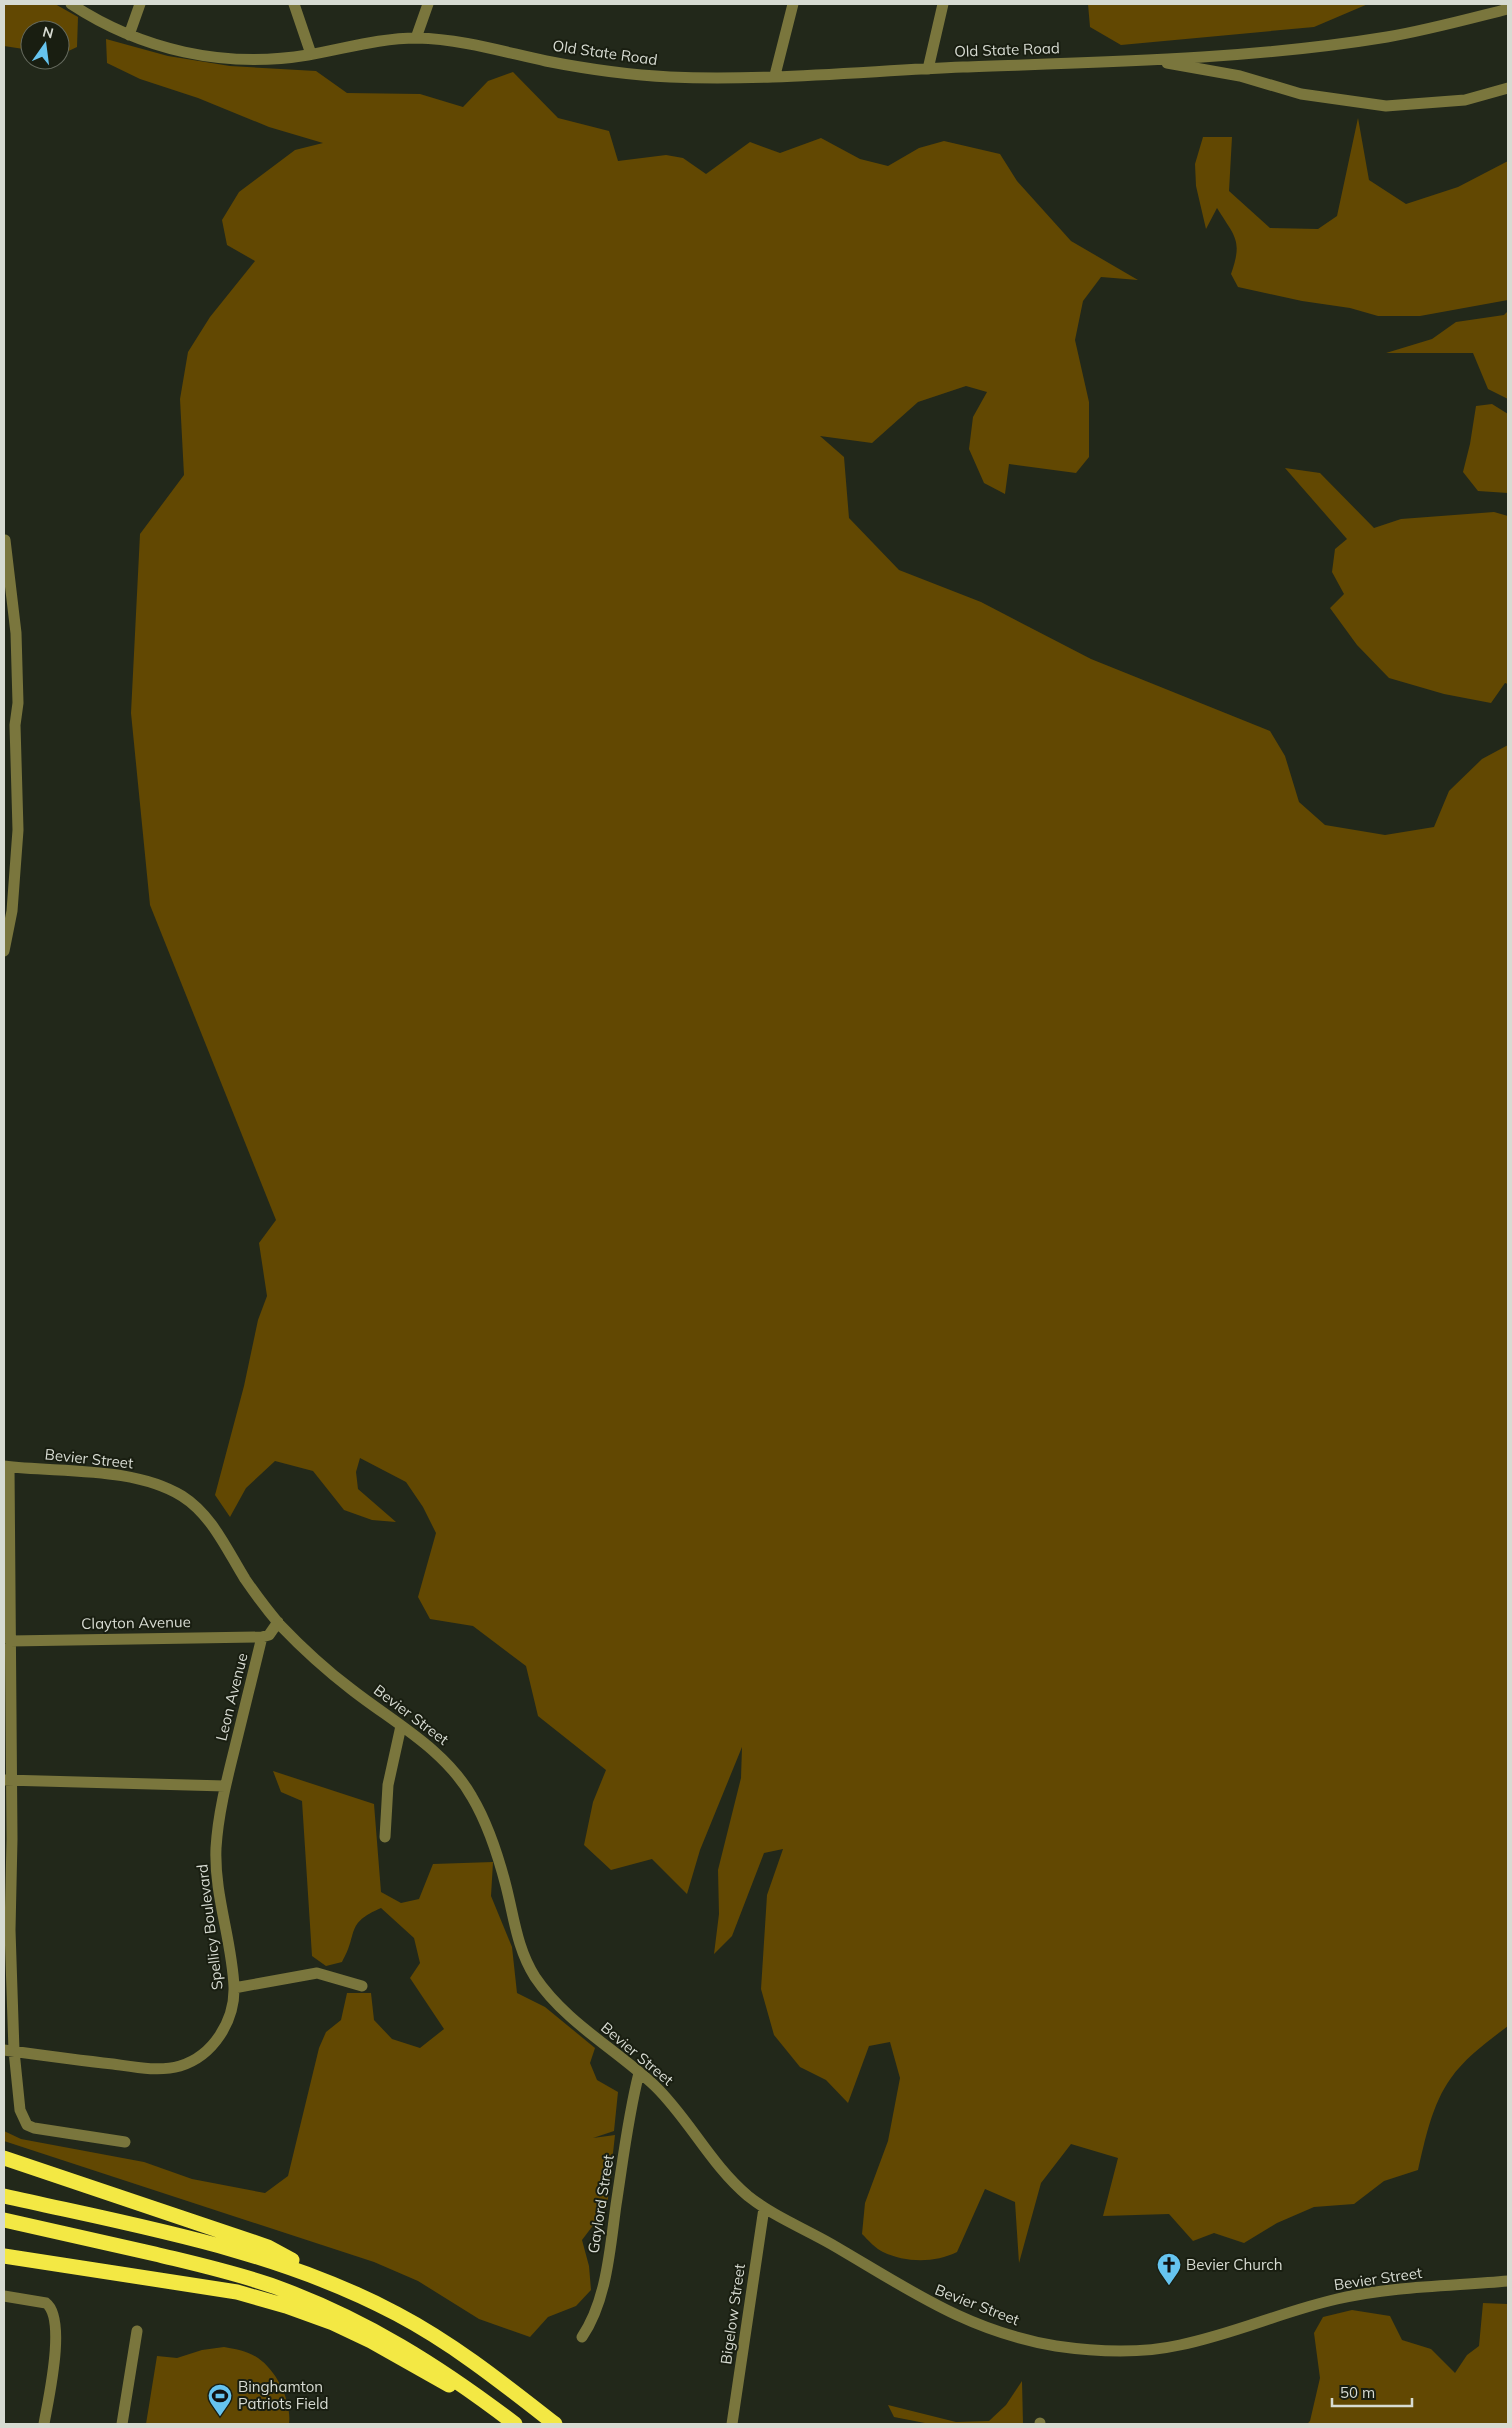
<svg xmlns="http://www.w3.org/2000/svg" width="1512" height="2428" viewBox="0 0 1512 2428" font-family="Mulish,sans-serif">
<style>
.green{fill:#624802}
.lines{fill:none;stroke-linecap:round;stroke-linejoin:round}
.minor{stroke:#7a763d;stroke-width:11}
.highway{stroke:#f3e844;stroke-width:15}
.labels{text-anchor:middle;stroke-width:4;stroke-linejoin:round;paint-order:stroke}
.street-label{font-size:15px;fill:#d7dbd2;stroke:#191e11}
.poi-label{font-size:15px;fill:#d7dbd2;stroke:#191e11;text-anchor:start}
</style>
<rect width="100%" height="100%" fill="#22281a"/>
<!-- green -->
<path class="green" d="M4,4H55L78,17L77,47L60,55V30H30V50L4,46Z
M1088,4H1368L1314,27L1121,45L1090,27Z
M106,39L168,56L230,66L316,71L347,93L420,94L463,107L488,81L513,72L558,118L609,131L618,161L666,155L683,158L706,174L750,142L780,153L821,138L860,159L888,166L919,148L944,141L1000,154L1017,181L1071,241L1138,280L1101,277L1083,301L1075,340L1089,402V457L1076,473L1009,464L1005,494L984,483L969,449L973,417L987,392L966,386L918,402L872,443L820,436L844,457L849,518L899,570L981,602L1091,659L1270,731L1285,756L1299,802L1325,825L1385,835L1434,827L1449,791L1482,759L1508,745V2026C1488,2041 1465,2058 1451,2078C1432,2104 1425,2140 1418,2170L1384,2181L1354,2204L1314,2207L1277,2223L1244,2243L1214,2233L1193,2241L1169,2214L1103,2216L1118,2158L1071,2144L1041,2183L1019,2263L1015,2202L985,2189L957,2252C935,2263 906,2263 883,2252C876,2249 868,2240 862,2234L865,2203L888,2141L900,2078L890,2042L869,2046L848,2103L826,2080L800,2067L774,2035L761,1989L767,1895L783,1849L764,1853L732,1936L714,1954L719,1914L718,1870L741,1778L742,1747L700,1850L687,1894L652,1859L611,1870L584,1845L593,1802L606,1770L538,1716L526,1666L473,1626L430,1619L418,1597L436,1533L423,1507L406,1482L360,1458L356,1472L358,1489L396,1522L372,1520L344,1510L313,1471L275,1461L246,1488L230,1517L215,1495L244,1386L258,1320L267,1296L259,1243L276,1220L150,905L131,713L140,534L184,475L180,399L188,352L210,317L255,261L227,245L222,220L239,192L295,150L323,143L269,127L198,98L140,79L107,63Z
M1358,118L1369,180L1406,204L1458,187L1508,161V300L1420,316H1378L1350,308L1302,301L1238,287L1231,274C1243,240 1235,237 1217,208L1206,229L1196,186L1195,164L1203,137H1232L1229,191L1270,228L1318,229L1337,216Z
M1508,311V399L1488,389L1473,353H1386L1432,339L1456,322L1504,315Z
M1492,404L1508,414V493L1478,491L1463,472L1470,444L1476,406Z
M1285,468L1320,473L1374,528L1401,519L1494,512L1508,516V684L1505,683L1491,703L1444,694L1389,678L1357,645L1330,608L1344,594L1332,572L1335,549L1347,539Z
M273,1771L374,1804L381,1892L401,1903L419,1899L433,1864L493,1862L491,1896L512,1947L517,1993L545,2007L595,2048L590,2063L597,2080L618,2092L614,2131L593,2138L615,2135L607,2207L582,2240L589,2266L591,2290L576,2306L548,2317L530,2337L479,2319L418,2281L374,2262L4,2141V2131L21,2139L144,2162L192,2179L265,2193L288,2176L319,2048L326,2032L341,2020L347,1993H371L374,2020L392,2039L420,2048L444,2029L410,1978L420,1963L414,1938L381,1908C344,1924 359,1933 342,1962L326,1966L312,1956L302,1801L281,1792Z
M1483,2303L1507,2304L1508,2424H1307L1310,2421L1320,2378L1314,2333L1323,2317L1352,2310L1390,2316L1402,2340L1431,2349L1455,2373L1467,2355L1479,2346Z
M224,2347C235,2349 248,2351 258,2358C277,2371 292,2402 289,2424H146L157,2356L177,2358L202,2350Z
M1022,2381L1023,2424H930L894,2417L888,2405L956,2422L989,2421L1006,2405Z"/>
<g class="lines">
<!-- minor -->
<path class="minor" d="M71,4C141,50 224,69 308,55C344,49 379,38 417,38C461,39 504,52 546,61C587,69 628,75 670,77C767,81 866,71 963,67C1104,62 1247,60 1387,37C1428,30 1468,19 1508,9
M294,4L311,54
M129,35L140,4
M416,38L428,4
M1167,63L1240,76L1301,94L1386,106L1465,100L1508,88
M928,69L943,4
M775,75L793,4
M4,951L12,911L18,830L15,725L18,703L16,633L5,540
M4,1466C59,1473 133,1466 182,1496C212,1515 227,1550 245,1579C256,1595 268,1611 280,1625C302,1648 326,1670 351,1689C393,1722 445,1749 472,1797C488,1824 498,1855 506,1886C514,1917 517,1949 535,1977C566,2023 616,2049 655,2086C689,2119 711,2165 748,2196C773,2216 803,2228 831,2244C907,2288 966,2331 1056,2346C1097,2352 1140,2354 1180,2345C1234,2334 1284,2311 1337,2299C1392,2286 1451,2286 1508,2281
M9,1467L12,1839L10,1930L14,2051L20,2110L27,2125L34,2128L125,2142
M10,1641L262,1637L269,1635L278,1622
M5,1780L225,1786
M385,1837L388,1785L401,1726
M234,1988L317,1973L362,1986
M4,2050C40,2055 76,2060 113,2064C134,2067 159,2072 180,2066C213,2056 235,2021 234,1987C232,1940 214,1895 216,1848C218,1815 226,1783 234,1751C243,1713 253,1675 262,1637
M4,2296L46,2303C67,2319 48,2400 44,2424
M582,2337C607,2300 610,2248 616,2205C623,2160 628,2116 639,2073
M122,2424L137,2331
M732,2424L764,2208
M1040,2424V2423"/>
<!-- highway -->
<path class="highway" d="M4,2158L268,2247L292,2260
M4,2196C137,2226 275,2249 397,2314C454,2344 505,2385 555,2424
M4,2220C54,2231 105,2243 155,2254C196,2264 237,2273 276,2287C366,2320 439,2366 515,2424
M4,2256L237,2292L286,2306L333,2323L371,2341L449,2385"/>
</g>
<!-- icons -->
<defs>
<symbol id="church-pin" viewBox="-11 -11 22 30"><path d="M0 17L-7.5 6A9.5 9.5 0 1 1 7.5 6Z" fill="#66c4ef" stroke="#191e11"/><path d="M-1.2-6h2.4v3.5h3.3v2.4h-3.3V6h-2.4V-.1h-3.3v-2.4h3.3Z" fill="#111"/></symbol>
<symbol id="stadium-pin" viewBox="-11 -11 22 30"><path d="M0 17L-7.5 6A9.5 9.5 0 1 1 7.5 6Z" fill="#66c4ef" stroke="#191e11"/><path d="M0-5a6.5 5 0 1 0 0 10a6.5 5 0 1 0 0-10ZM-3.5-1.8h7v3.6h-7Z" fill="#111"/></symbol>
</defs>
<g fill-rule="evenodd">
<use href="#church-pin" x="1155" y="2251" width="28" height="38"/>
<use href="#stadium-pin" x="206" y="2382" width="28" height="38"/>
</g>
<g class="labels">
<!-- street labels -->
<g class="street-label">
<text transform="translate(1007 50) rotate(-2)" y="5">Old State Road</text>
<text transform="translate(605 53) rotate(8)" y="5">Old State Road</text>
<text transform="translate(89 1459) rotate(6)" y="5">Bevier Street</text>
<text transform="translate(136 1623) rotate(-1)" y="5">Clayton Avenue</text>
<text transform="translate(232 1697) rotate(-76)" y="5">Leon Avenue</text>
<text transform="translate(411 1715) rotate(37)" y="5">Bevier Street</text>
<text transform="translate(210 1927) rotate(-97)" y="5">Spellicy Boulevard</text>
<text transform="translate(637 2054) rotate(40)" y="5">Bevier Street</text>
<text transform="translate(601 2204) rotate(-81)" y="5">Gaylord Street</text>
<text transform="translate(1378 2279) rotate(-8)" y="5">Bevier Street</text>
<text transform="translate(977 2305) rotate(21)" y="5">Bevier Street</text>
<text transform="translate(733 2314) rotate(-82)" y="5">Bigelow Street</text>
</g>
<!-- poi labels -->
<g class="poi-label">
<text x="1186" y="2270">Bevier Church</text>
<text x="238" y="2392">Binghamton<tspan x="238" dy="17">Patriots Field</tspan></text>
</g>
</g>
<!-- border -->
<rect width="1512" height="2428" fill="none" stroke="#d7dbd2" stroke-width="10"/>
<!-- north arrow -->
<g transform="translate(45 45) rotate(14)"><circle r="24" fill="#191e11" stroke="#656a5e"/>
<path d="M0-4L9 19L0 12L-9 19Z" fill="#66c4ef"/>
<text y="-8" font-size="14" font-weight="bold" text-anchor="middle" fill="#d7dbd2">N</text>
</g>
<!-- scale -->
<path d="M1332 2398v8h80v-8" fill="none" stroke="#d7dbd2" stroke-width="2.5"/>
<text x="1340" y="2398" font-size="15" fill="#d7dbd2" stroke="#191e11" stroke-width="4" paint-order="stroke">50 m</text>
</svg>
